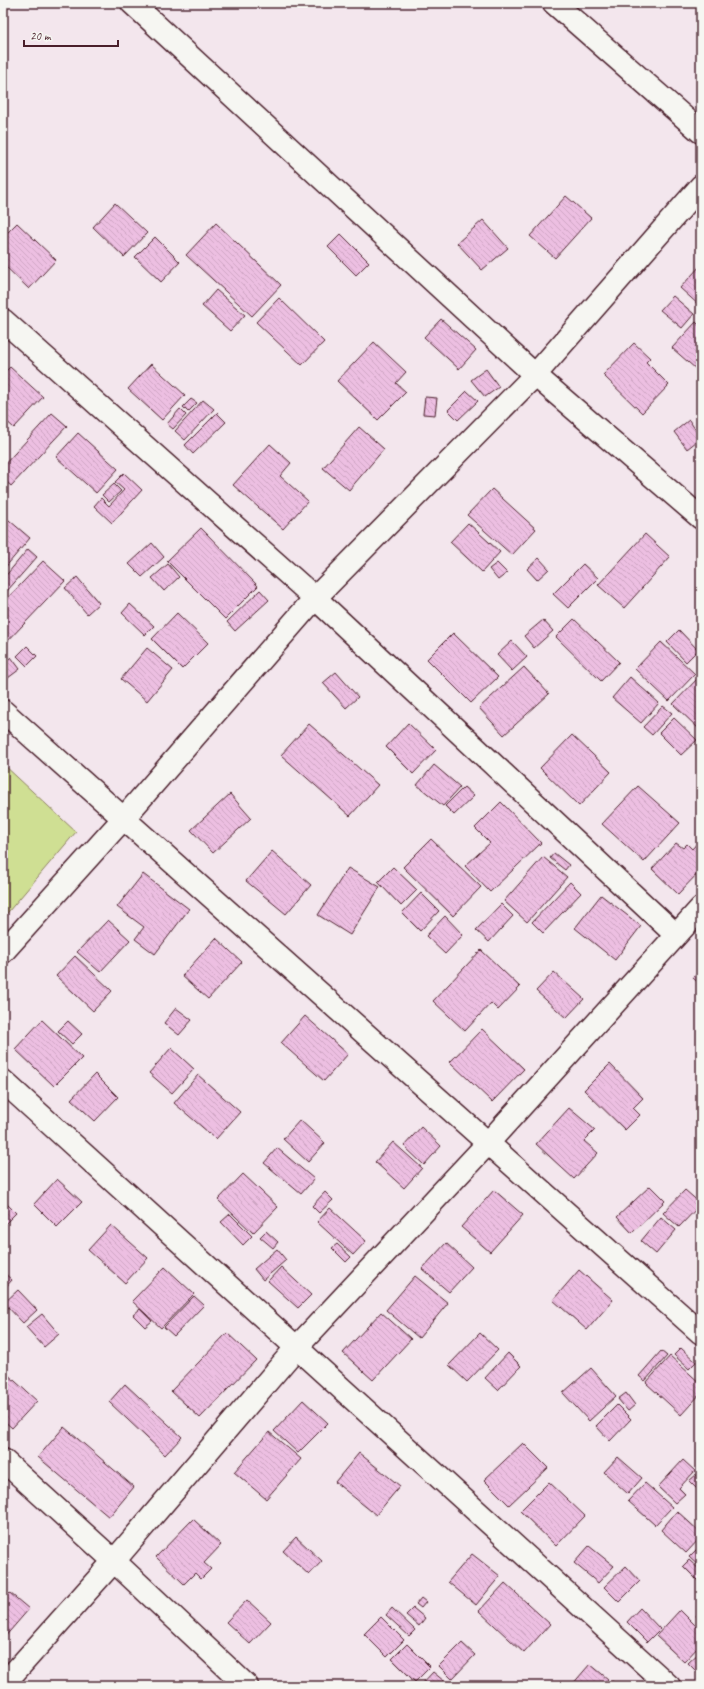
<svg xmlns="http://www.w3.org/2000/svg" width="704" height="1689" viewBox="0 0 704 1689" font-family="Caveat,sans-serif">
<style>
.green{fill:#cfdf93;stroke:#8c7f5f}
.building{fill:url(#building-back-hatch);stroke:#4a1f2b}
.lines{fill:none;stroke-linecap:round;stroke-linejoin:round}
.minor-casing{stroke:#4a1f2b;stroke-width:25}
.minor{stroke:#f6f6f2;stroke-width:22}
</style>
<defs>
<pattern id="building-back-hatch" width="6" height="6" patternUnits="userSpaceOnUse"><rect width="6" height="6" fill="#edbfe2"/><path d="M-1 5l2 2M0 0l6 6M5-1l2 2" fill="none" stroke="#cda4c2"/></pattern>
</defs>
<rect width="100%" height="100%" fill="#f3e6ed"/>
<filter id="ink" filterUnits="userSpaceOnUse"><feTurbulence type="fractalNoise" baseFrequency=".025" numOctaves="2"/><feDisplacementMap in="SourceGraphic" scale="8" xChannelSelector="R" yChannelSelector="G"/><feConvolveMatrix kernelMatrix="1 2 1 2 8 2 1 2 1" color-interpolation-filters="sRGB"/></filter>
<g filter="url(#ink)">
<!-- green -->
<path class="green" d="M3,764L76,832L3,918Z"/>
<!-- building -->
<path class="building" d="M566,196L591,218L555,258L530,236Z
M115,203L147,233L124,257L93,227Z
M483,220L508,248L482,270L457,243Z
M17,223L56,260L29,289L3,264V237Z
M216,223L281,285L252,316L186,255Z
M341,234L369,262L356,275L328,247Z
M155,237L180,262L161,282L135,257Z
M701,265V307L680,288Z
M216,290L245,315L230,331L202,306Z
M673,296L694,314L682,328L660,310Z
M279,298L324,342L302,365L256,322Z
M441,319L476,350L459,369L424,337Z
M696,322L701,327V364L696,369L672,348Z
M374,342L406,372L396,383L406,392L378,420L337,381Z
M634,343L650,358L646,362L669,385L642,413L603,375Z
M151,364L185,395L162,420L128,389Z
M10,367L43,397L14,428L3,418V374Z
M486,369L499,387L485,397L471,380Z
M467,391L478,401L458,420L448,410Z
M425,397L437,398L435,415L423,414Z
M191,399L197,403L188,412L183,407Z
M203,400L214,409L185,440L175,431Z
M180,409L186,415L173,429L167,424Z
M52,413L67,426L11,486L3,479V466Z
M217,413L226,422L193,454L185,445Z
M689,420L701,438L687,449L674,432Z
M359,427L384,449L349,490L323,468Z
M78,433L118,469L96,493L56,457Z
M270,444L291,463L280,476L308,501L283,529L233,485Z
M124,473L142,490L112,523L94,506L101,498L109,506L124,490L115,482Z
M114,484L121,491L109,502L102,495Z
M492,489L536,529L512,555L467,515Z
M3,515L30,538L3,570Z
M468,523L500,552L482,572L450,542Z
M201,528L258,586L225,619L167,561Z
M645,534L670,557L624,608L598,585Z
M152,543L164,557L142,577L129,564Z
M28,549L37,557L7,591L3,588V579Z
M539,558L549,569L537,580L527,569Z
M43,561L65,581L3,646V603Z
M497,563L507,573L498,580L489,569Z
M168,564L179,577L164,591L152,578Z
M583,564L598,578L568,608L553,594Z
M77,577L99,603L87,614L65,588Z
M260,590L269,600L235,631L227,622Z
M130,604L154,626L145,635L122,613Z
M177,613L208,643L182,669L152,639Z
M574,619L619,662L601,681L556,637Z
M543,620L553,631L534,648L524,636Z
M679,630L698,650L686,662L667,642Z
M453,633L498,677L471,703L427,659Z
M512,641L527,657L512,671L497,655Z
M661,642L695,674L669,701L635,669Z
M27,646L37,656L27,666L17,656Z
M147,648L173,670L147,701L121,679Z
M11,657L20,669L8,678L3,672V664Z
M524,667L549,694L504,735L479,708Z
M336,672L358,697L346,708L323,683Z
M630,677L659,703L641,723L612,698Z
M699,677L701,680V731L673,704Z
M663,706L672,713L652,735L643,727Z
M674,718L697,740L681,755L659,733Z
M408,723L436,750L413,774L386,747Z
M309,724L378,785L350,816L281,755Z
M572,735L611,772L579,806L540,768Z
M434,765L460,787L443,806L417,785Z
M638,786L680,823L644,862L602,824Z
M464,787L474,796L454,815L445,806Z
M230,794L251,818L213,853L191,830Z
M501,802L541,843L490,892L465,866L490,843L475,828Z
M431,839L481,887L453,916L403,867Z
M700,840L701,860L698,863L701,866V870L678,894L652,869L676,843L683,848L687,844L692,849Z
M272,851L311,885L286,914L246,881Z
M554,853L569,865L565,870L550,858Z
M543,857L567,877L527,922L504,901Z
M393,867L417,890L401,906L378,882Z
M348,868L380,887L350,935L318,915Z
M143,874L189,909L155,954L135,939L144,927L117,907Z
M570,882L581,893L543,933L532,922Z
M421,893L439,911L420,931L402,913Z
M601,895L641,926L615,960L575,928Z
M501,904L513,916L489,942L476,930Z
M445,916L463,935L445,954L426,936Z
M108,920L130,940L100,972L77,952Z
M216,938L242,962L208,999L182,976Z
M481,950L520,987L498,1010L491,1003L465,1031L433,1001Z
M75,956L112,991L93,1011L56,976Z
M701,969V985L693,978Z
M554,972L584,999L566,1018L536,991Z
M176,1008L192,1020L179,1035L164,1023Z
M305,1016L348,1054L324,1081L281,1043Z
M42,1020L82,1058L54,1086L15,1049Z
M68,1021L82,1034L72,1044L58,1031Z
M482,1029L524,1069L492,1102L450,1062Z
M171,1048L194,1069L172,1093L149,1073Z
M610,1064L643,1098L633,1108L640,1115L625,1130L584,1090Z
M95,1074L118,1097L95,1121L71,1099Z
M198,1075L240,1112L216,1139L174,1103Z
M569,1108L595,1130L584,1141L598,1153L574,1179L536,1144Z
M300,1120L325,1143L308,1162L283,1139Z
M421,1127L441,1146L424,1165L404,1146Z
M393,1142L422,1168L404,1188L375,1162Z
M277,1148L314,1179L301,1194L264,1163Z
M243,1174L278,1207L253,1233L218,1200Z
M57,1179L82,1202L57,1227L34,1204Z
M650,1186L665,1201L632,1233L617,1217Z
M494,1190L523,1215L490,1252L461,1227Z
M685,1190L701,1204L679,1227L663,1213Z
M325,1192L333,1200L319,1213L312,1206Z
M3,1200L16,1213L3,1226Z
M330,1208L366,1241L353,1255L317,1222Z
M230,1214L252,1236L243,1245L221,1222Z
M661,1217L676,1230L656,1254L641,1241Z
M111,1225L148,1258L125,1283L88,1250Z
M266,1231L278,1242L273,1248L260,1237Z
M446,1243L472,1267L449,1292L422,1269Z
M337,1244L351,1257L346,1262L332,1248Z
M277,1249L286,1260L263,1280L254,1269Z
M165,1267L194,1294L161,1328L132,1301Z
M281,1267L311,1295L298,1308L268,1281Z
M579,1270L613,1300L587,1330L553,1300Z
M3,1272L12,1280L3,1290Z
M415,1276L448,1303L419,1338L386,1310Z
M18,1290L37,1310L23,1323L4,1303Z
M194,1296L204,1305L174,1336L164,1327Z
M140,1309L152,1321L145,1327L133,1315Z
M381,1312L411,1339L373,1380L343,1353Z
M42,1314L59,1334L44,1347L26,1327Z
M227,1333L256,1360L200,1418L171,1391Z
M480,1333L498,1350L467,1382L449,1365Z
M681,1348L696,1362L689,1369L674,1355Z
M661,1351L667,1356L645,1381L639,1376Z
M508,1353L521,1366L498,1390L485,1378Z
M670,1356L701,1384V1393L681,1415L646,1383Z
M591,1368L616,1396L589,1421L563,1393Z
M5,1372L37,1401L12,1428L3,1420V1374Z
M125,1384L182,1437L165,1455L109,1402Z
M626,1393L635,1405L628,1411L618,1399Z
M303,1400L328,1423L298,1453L274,1431Z
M617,1405L631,1419L610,1441L596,1426Z
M64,1427L134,1487L109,1517L38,1457Z
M269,1432L301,1459L266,1499L234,1472Z
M523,1443L548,1468L509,1505L484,1480Z
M359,1453L400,1486L376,1515L335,1482Z
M618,1457L642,1478L628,1494L604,1472Z
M683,1460L695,1471L679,1488L685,1494L675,1503L658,1487Z
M697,1474L701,1479V1486L697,1489L689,1481Z
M549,1482L585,1516L556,1546L520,1511Z
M645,1483L672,1507L655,1525L628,1501Z
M677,1511L701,1533V1537L686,1553L661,1530Z
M193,1519L221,1545L204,1563L211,1569L201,1579L195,1573L184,1584L156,1557Z
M296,1537L322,1561L309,1575L283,1551Z
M701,1545V1568L689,1557Z
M589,1546L614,1566L598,1583L574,1563Z
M472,1554L500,1576L476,1605L448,1582Z
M689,1560L701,1571V1584L683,1566Z
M626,1566L640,1581L619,1602L604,1587Z
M505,1583L550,1624L524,1653L479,1611Z
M10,1593L29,1609L3,1639V1600Z
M421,1598L426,1602L421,1608L416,1604Z
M247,1600L271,1622L250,1644L226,1622Z
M392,1608L415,1630L409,1636L386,1615Z
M413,1608L425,1618L419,1626L406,1615Z
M640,1608L660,1629L647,1642L627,1622Z
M680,1610L701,1631V1644L684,1662L656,1636Z
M701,1610V1620L696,1616Z
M381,1617L404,1640L387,1657L364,1634Z
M462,1643L475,1655L452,1679L439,1666Z
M407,1644L430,1667L415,1682L392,1659Z
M701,1651V1676L688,1663Z
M590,1664L608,1679L601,1686H571Z
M433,1672L450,1686H420Z
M612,1681L618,1686H607Z"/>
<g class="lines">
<defs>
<path id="minor" d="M132,3L535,375L701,518
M554,3L701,132
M3,320L315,598L676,935
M3,711L701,1333
M3,952L123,819L315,598L535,375L701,186
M3,1081L669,1686
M3,1460L114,1561L247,1686
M3,1685L114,1561L296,1348L488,1143L701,908"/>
</defs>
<!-- minor casing -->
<use href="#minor" class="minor-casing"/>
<!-- minor -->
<use href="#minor" class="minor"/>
</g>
</g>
<!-- margin -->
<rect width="704" height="1689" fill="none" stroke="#f6f6f2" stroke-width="16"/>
<rect x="8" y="8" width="688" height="1673" fill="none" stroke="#4a1f2b" stroke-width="1.5" filter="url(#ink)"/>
<!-- scale -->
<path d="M24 40v6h94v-6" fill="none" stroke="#4a1f2b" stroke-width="2"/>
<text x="30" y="40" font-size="12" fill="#4a1f2b" stroke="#f6f6f2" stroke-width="3" paint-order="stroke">20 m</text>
</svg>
